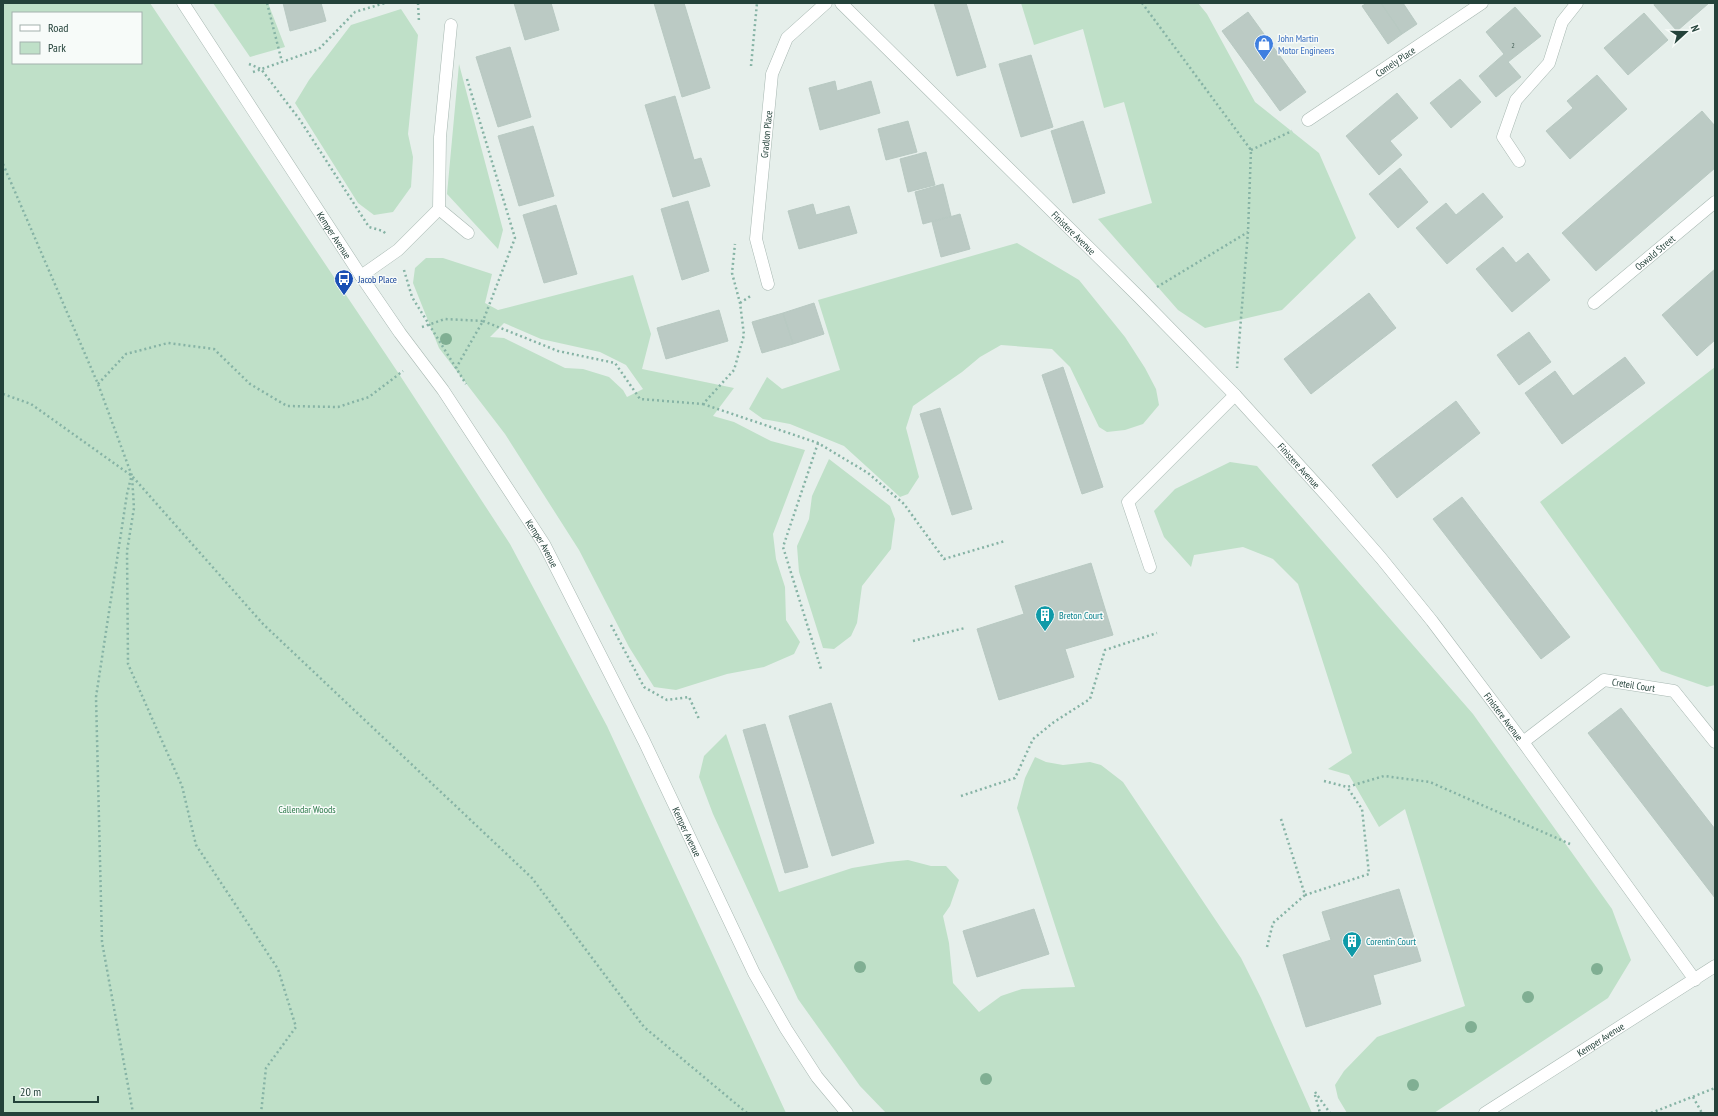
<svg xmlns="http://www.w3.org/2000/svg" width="1718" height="1116" viewBox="0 0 1718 1116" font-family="'PT Sans Narrow',sans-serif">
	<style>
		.green { fill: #bfe0c8; fill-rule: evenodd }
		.building { fill: #bbcac4; stroke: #b8c9c2 }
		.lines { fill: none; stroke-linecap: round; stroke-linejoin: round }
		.minor-casing { stroke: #a8b8b2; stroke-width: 13 }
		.tertiary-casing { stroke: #a8b8b2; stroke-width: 13 }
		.path { stroke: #86b3a5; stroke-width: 2.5; stroke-dasharray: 2 3; stroke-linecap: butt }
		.minor { stroke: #fff; stroke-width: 12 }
		.tertiary { stroke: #fff; stroke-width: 12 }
		.tree { fill: #80af93 }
		.labels { text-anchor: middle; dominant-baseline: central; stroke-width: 3; stroke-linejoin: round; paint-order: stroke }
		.number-label { font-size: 8px; fill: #4a645c }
		.shop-label { font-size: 10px; fill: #366cbe; stroke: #f7fbf9; text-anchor: start }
		.street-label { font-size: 10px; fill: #24423a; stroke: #f7fbf9 }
		.transit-label { font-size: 10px; fill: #164399; stroke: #f7fbf9; text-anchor: start }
		.culture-label { font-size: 10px; fill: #0d838f; stroke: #f7fbf9; text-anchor: start }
		.park-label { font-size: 10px; fill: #2d7a4b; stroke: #f7fbf9 }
	</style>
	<rect width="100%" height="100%" fill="#e6efeb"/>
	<path class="green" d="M3,3h147l249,371 111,170 97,182 179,387h-783zM13,13h128v50h-128z
		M213,3h55l17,44 -35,10z
		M1021,3h177l9,11 48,88 64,51 37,85 -74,72 -77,18 -27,-18 -80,-91 54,-16 -28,-101 -20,6 -21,-79 -49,16z
		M401,9l17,26 -10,99 5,23 -2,30 -18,25 -19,3 -16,-12 -63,-100 14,-23 42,-55z
		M459,64l44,166 -5,19 -51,-55z
		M1017,243l62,37 46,57 20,31 11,21 3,16 -16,19 -18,6 -18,2 -8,-5 -29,-60 -18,-18 -51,-4 -21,12 -18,15 -49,34 -7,22 13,49 -11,17 -8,3 -56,-51 -54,-22 -27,-5 -14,-10 18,-32 15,12 58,-19 -22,-70z
		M426,258h17l49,16 -7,29 13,7 135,-35 18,59 -9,35 92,19 -21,28 21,6 37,19 34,9 -32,84 3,25 9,28 1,33 14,22 -6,12 -30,13 -37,7 -51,16 -22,-3 -25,-40 -50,-97 -74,-116 -66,-86 -26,-65 2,-15zM504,323l37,16 59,13 26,13 17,24 -16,8 -4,-7 -14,-13 -26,-8 -18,-1 -61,-30 -14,-1z
		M1715,367v318l-8,2 -46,-16 -121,-169z
		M829,459l61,47 5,13 -4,30 -29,37 -5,37 -6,13 -17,13 -11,-1 -24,-76 -2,-26 12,-27 3,-23z
		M1230,462l27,4 216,248 139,195 19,51 -23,38 -174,115h-87l-9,-15 -3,-13 9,-14 33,-34 88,-31 -60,-197 -26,18 -30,-52 -21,-6 24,-16 -54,-169 -25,-25 -30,-12 -49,8 -3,12 -27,-30 -10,-26 21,-22z
		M726,734l53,158 73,-24 36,-6 20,-2 23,6h15l13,14 -9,26 -7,10 6,27 4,40 26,29 22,-16 21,-7 53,-2 -58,-179 8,-30 10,-21 11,5 17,3 27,-3 11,3 22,17 118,176 20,40 51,115h-426l-26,-27 -62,-87 -85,-185 -14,-37 5,-21z"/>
	<path class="building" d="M283,3h38l5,18 -36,10z
		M514,3h37l8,27 -34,10z
		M654,3h30l26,85 -28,9z
		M934,3h32l20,64 -29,9z
		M1367,3h14l21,31 -14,10 -26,-38z
		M1381,3h22l14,21 -15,10z
		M1655,3h54l-32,28 -23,-26z
		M1515,7l26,29 -33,26 13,15 -25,20 -17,-21 25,-22 -18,-22z
		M1248,12l58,80 -26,19 -58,-80z
		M1644,13l24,27 -40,35 -24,-27z
		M510,47l21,70 -33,10 -22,-70z
		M1031,55l22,72 -32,10 -22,-73z
		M1597,75l30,34 -57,50 -24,-28 27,-23 -6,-7z
		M1460,79l21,23 -30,26 -21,-25z
		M835,81l2,10 34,-10 9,32 -60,17 -11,-42z
		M1397,93l21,25 -28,23 12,14 -23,20 -33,-39z
		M675,96l19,64 7,-2 9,28 -37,11 -28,-92z
		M1702,111l13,15v42l-119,103 -34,-38z
		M908,121l9,31 -31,8 -8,-31z
		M1083,121l22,72 -32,10 -22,-72z
		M533,126l21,70 -35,10 -21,-70z
		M926,152l9,33 -27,7 -8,-33z
		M1400,168l28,34 -30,26 -29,-34z
		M943,184l8,32 -28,8 -8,-32z
		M1483,193l20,24 -56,47 -31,-36 30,-25 10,12z
		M688,201l21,70 -27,9 -21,-71z
		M813,204l3,11 33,-9 8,27 -58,16 -11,-38z
		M556,205l21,69 -33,9 -21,-68z
		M960,214l10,35 -29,8 -9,-35z
		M1503,247l13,16 12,-10 22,27 -38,32 -36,-43z
		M1715,269v71l-18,16 -35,-41z
		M1369,293l27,35 -85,66 -27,-35z
		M814,303l10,31 -31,10 -10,-31z
		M719,310l9,31 -62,18 -9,-31z
		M783,313l10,31 -31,9 -10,-31z
		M1529,332l22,30 -32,23 -22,-30z
		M1625,357l20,26 -83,61 -37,-51 30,-22 18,25z
		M1063,367l40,120 -21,7 -40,-119z
		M1456,401l24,32 -83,65 -25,-33z
		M940,408l32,101 -20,6 -32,-101z
		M1462,497l108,140 -29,22 -108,-140z
		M1091,563l22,72 -48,14 9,28 -75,23 -22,-71 47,-15 -9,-28z
		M831,703l43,140 -42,13 -43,-140z
		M1621,708l94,121v69l-127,-165z
		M765,724l43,143 -23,6 -42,-143z
		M1399,889l22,72 -48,14 8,29 -75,23 -23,-72 48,-15 -9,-28z
		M1034,909l15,45 -72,23 -14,-46z"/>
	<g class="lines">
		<g class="minor-casing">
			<g id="minor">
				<path id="s1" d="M841,3l298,294 96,98 92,101 54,62 51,63 91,121 172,238"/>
				<path id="s2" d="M1308,120l174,-117"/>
				<path d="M1519,161l-16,-24 13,-37 33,-37 13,-41 15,-19"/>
				<path d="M439,209l29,24"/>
				<path d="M361,276l37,-26 41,-41 1,-72 11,-112"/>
				<path id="s3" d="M768,284l-12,-45 16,-165 15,-36 39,-35"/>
				<path id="s4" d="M1594,303l121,-101"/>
				<path d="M1150,567l-22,-65 107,-107"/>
				<path id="s5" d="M1523,742l81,-62 70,11 41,51"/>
			</g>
		</g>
		<g class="tertiary-casing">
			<g id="tertiary">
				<path id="s6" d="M183,3l178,273 39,57 43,57 101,154 100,197 110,232 32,56 31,48 30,36"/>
				<path id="s7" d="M1485,1113l230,-147"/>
			</g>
		</g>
		<path class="path" d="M267,3l15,59
			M418,3l1,19
			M1142,3l109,147 -3,82 -11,136
			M249,64l12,5 39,51 69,107 14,4 3,3
			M751,66l6,-63
			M253,72l66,-23 36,-37 30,-9
			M467,79l48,159 -32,83 75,30 57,12 25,36 63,5 31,-34 10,-35 -4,-32 -8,-30 3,-29
			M1251,150l41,-19
			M3,164l95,220 34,92 2,32 -7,43 1,113 54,122 14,59 82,124 18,58 -30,41 -5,45
			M404,270l8,27 54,87
			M1157,287l91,-55
			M740,303l12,-8
			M422,327l23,-8 38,2 -27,47
			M98,384l28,-30 42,-11 46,6 36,35 37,22 51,1 31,-10 34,-26
			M3,394l28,10 101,72 131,148 269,254 112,149 103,86
			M703,404l115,39 50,30 36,31 40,55 61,-18
			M818,443l-35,104 38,122
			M131,478l-4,16 -31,203 6,245 31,171
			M611,625l33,62 23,13 22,-3 10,22
			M913,641l52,-13
			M1324,781l23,6 37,-11 46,6 140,62
			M961,796l54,-18 18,-39 21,-17 36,-23 15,-49 52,-17
			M1305,895l64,-21 -7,-65 -15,-22
			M1267,947l6,-24 32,-28 -24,-76
			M1315,1092l15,21
			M1315,1095l5,18
			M1693,1097l9,16
			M1651,1113l64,-25"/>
		<use href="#minor" class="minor"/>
		<use href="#tertiary" class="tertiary"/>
	</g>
	<g class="tree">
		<circle cx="446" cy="339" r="6"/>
		<circle cx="860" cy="967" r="6"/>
		<circle cx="1597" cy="969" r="6"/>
		<circle cx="1528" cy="997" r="6"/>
		<circle cx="1471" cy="1027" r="6"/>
		<circle cx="986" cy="1079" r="6"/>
		<circle cx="1413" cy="1085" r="6"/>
	</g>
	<defs>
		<g id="shop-pin" transform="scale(1)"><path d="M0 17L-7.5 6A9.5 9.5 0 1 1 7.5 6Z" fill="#3f7fe0" stroke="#f7fbf9"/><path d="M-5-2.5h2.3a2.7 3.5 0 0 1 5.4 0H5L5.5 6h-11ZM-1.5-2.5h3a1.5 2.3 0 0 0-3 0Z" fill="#fff"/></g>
		<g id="bus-pin" transform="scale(1)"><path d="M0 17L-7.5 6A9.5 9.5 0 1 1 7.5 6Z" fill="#1a4fb4" stroke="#f7fbf9"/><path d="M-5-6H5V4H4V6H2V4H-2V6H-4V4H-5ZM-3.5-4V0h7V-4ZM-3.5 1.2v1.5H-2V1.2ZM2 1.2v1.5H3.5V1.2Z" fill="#fff"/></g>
		<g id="building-pin" transform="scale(1)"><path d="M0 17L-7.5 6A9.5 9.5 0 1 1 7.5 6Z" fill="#0f9aa8" stroke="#f7fbf9"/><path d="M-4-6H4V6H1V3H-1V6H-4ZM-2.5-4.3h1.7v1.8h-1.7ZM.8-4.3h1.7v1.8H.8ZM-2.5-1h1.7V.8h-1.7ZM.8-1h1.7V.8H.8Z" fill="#fff"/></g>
	</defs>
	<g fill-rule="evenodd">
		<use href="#shop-pin" x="1264" y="44"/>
		<use href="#bus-pin" x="344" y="279"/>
		<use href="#building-pin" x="1045" y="615"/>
		<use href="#building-pin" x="1352" y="941"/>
	</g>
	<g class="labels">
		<g class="number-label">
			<text x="1513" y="45">2</text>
		</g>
		<g class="shop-label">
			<text x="1278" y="38">John Martin<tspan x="1278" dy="12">Motor Engineers</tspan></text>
		</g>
		<g class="street-label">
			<text stroke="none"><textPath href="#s2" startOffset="105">Comely Place</textPath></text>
			<text stroke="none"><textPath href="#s3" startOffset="152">Gradlon Place</textPath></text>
			<text stroke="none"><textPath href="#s1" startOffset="327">Finistere Avenue</textPath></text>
			<text stroke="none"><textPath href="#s6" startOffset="277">Kemper Avenue</textPath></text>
			<text stroke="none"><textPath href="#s4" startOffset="79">Oswald Street</textPath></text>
			<text stroke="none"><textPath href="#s1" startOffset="651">Finistere Avenue</textPath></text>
			<text stroke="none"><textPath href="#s6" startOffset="649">Kemper Avenue</textPath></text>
			<text stroke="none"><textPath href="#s5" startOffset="132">Creteil Court</textPath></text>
			<text stroke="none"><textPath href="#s1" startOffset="975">Finistere Avenue</textPath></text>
			<text stroke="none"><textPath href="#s6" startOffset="972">Kemper Avenue</textPath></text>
			<text stroke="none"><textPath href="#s7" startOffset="137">Kemper Avenue</textPath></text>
		</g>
		<g class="transit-label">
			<text x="358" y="279">Jacob Place</text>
		</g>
		<g class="culture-label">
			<text x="1059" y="615">Breton Court</text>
			<text x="1366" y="941">Corentin Court</text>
		</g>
		<g class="park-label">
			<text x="307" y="809">Callendar Woods</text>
		</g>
	</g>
	<rect width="1718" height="1116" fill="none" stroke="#24423a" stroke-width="8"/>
	<rect x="12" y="12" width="130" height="52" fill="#f7fbf9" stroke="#a3b1ad"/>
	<rect x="20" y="25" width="20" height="6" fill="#ffffff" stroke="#a3b1ad"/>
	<text x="48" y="32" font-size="12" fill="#24423a">Road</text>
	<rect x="20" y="42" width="20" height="12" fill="#bfe0c8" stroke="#a3b1ad"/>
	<text x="48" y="52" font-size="12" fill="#24423a">Park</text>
	<g transform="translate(1686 32) rotate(69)" stroke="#f7fbf9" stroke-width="3" paint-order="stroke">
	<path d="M0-3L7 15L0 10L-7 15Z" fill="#24423a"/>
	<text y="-6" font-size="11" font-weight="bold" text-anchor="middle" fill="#24423a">N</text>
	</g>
	<path d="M14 1096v6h84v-6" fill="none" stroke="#24423a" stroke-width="2"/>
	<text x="20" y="1096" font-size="12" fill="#24423a" stroke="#f7fbf9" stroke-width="3" paint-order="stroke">20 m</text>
</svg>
